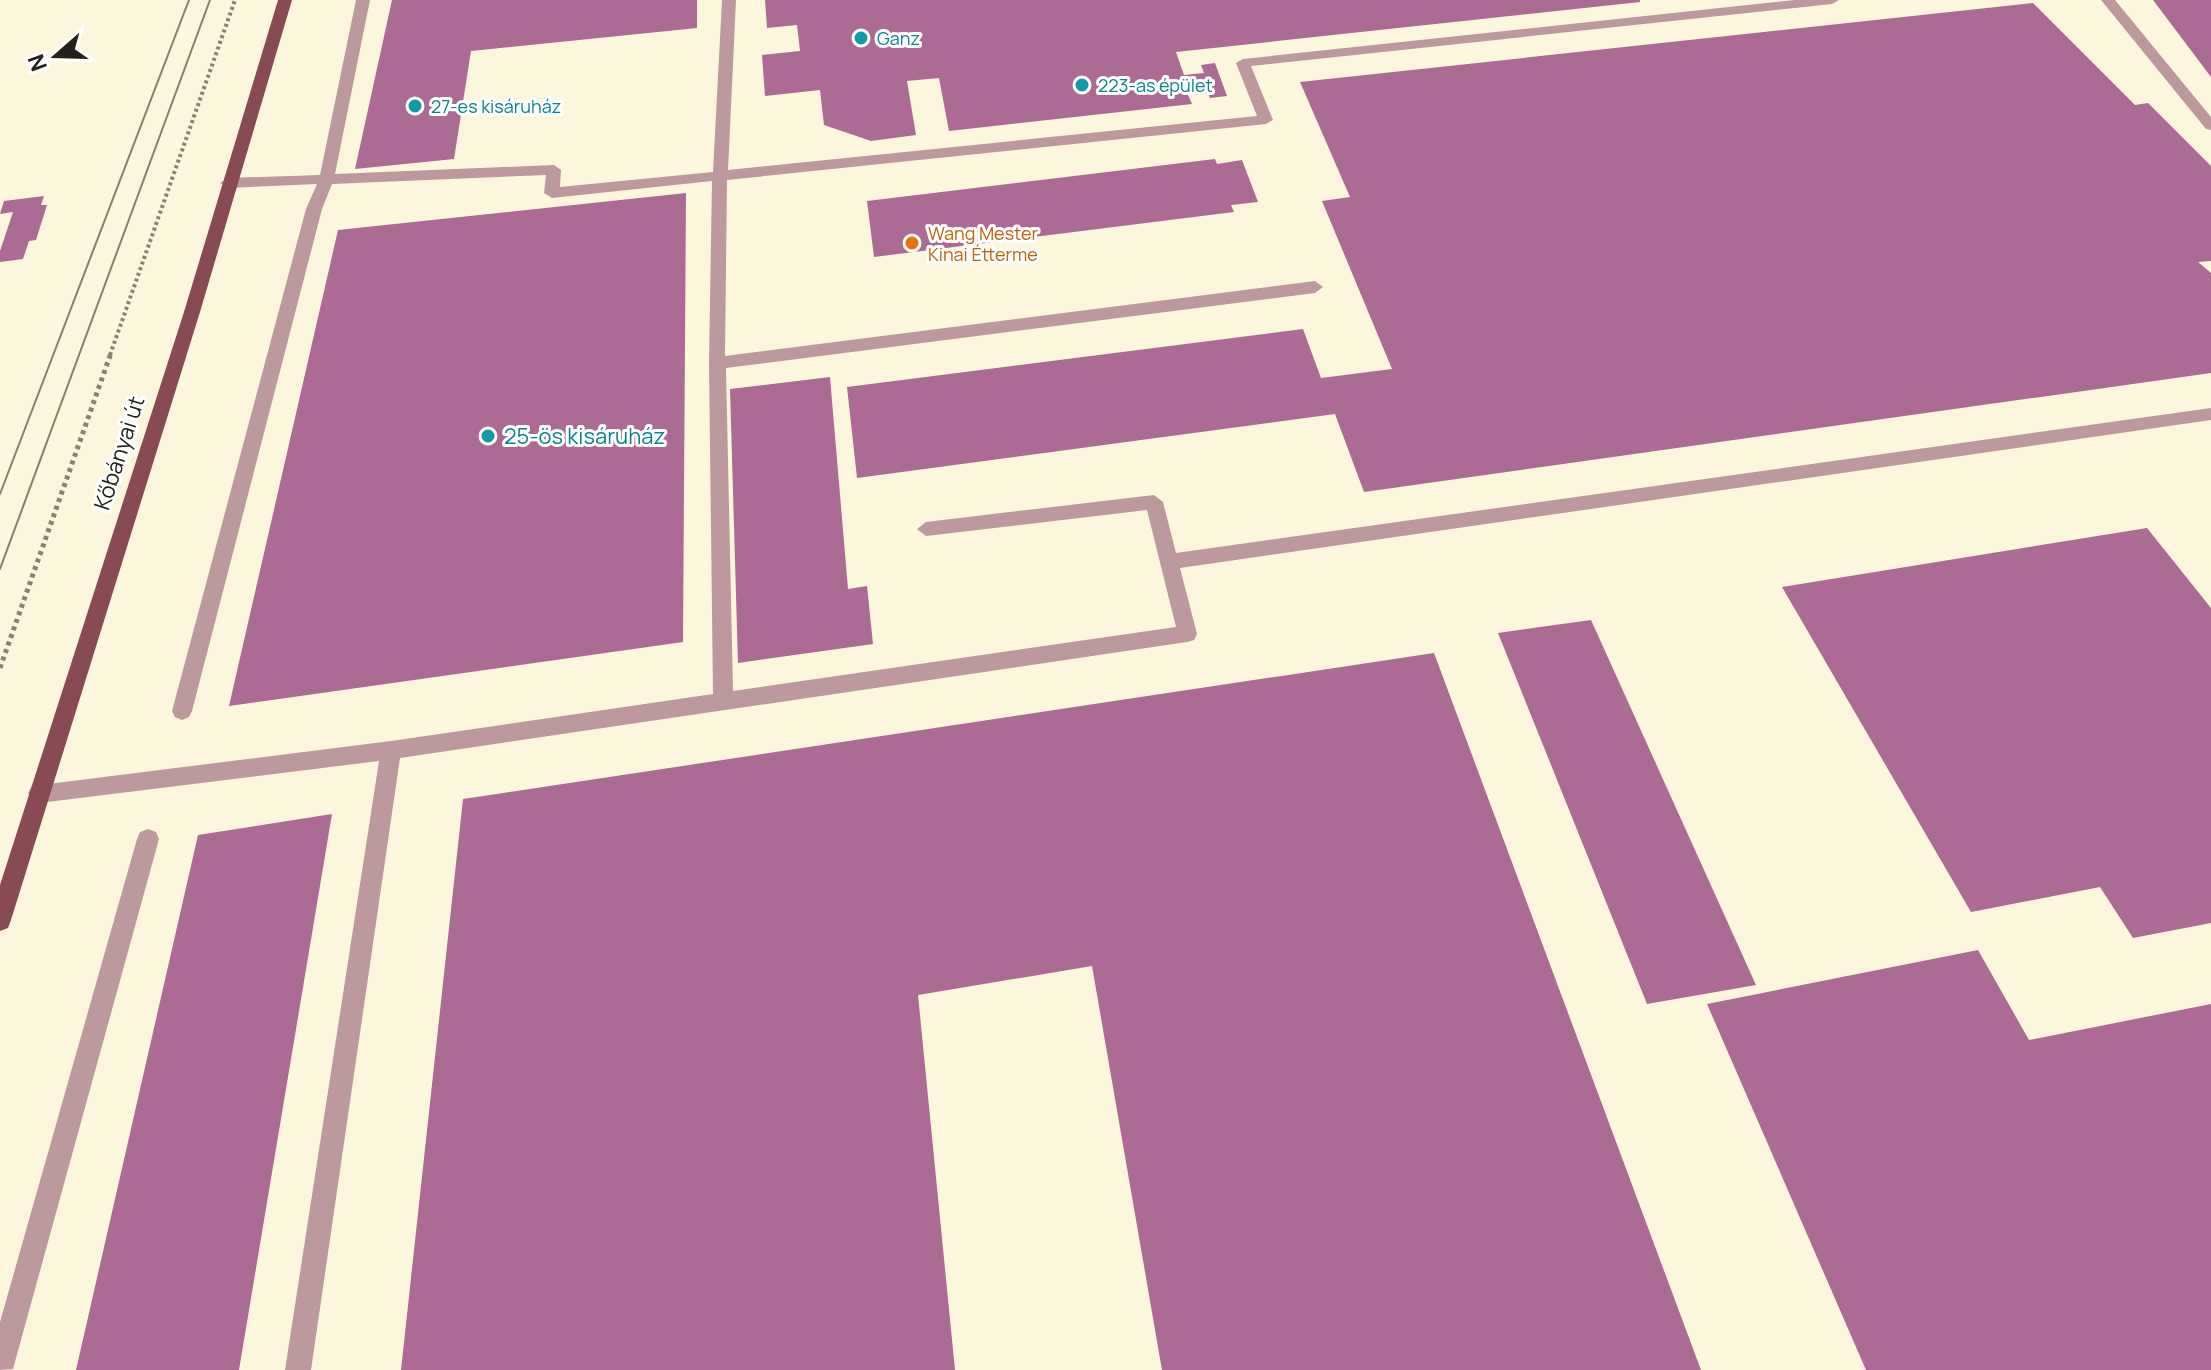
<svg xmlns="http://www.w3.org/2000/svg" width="2211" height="1370" viewBox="0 0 2211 1370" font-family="Manrope,sans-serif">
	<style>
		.building { fill: #ab6b94 }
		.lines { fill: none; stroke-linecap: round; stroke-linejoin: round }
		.path-far1 { stroke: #868372; stroke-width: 4; stroke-dasharray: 3 3; stroke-linecap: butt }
		.path { stroke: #868372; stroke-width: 5; stroke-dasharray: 4 4; stroke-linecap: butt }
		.minor { fill: #bd989c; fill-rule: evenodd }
		.major { fill: #884b54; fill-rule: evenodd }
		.tram { stroke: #858171; stroke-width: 2 }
		.culture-dot { fill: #0f9aa8; stroke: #fff; stroke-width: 3 }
		.food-dot { fill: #e8710a; stroke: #fff; stroke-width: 3 }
		.labels { text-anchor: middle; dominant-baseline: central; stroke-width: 6; stroke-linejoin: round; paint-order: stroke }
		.far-culture-label { font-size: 18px; fill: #0d838f; stroke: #fff; text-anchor: start }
		.far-food-label { font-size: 18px; fill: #c56008; stroke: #fff; text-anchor: start }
		.culture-label { font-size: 22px; fill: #0d838f; stroke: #fff; text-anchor: start }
		.street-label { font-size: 22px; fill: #232118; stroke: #fff }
	</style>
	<rect width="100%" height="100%" fill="#fcf6dd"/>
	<path class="building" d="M392,0h305v28l-226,23 -17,108 -99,10z
		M765,0h875v2l-464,50 8,23 20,-2 -3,-8 14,-2 12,33 -17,2 -2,-5 -20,2 4,9 -243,27 -10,-53 -32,3 9,54 -45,6 -47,-16 -4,-35 -55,6 -3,-41 38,-4 -3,-26 -30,3z
		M2153,0h58v77z
		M2033,3l102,102 13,-2 63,63v95l-13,1 13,11v100l-847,119 -29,-78 -478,64 -10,-91 456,-58 18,49 71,-9 -70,-168 28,-4 -50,-115z
		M1215,159l2,5 25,-4 16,42 -27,3 3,7 -360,45 -7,-56z
		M686,193l-3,449 -454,64 109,-476z
		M44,196l-3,9h6l-11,35 -7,1 -6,18 -23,3v-11l13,-39 -13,2 4,-13z
		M830,377l18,212 19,-3 6,58 -135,19 -8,-274z
		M2147,528l64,80v315l-78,15 -33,-51 -129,25 -189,-325z
		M1591,620l165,365 -109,19 -149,-371z
		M1434,653l267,717h-539l-70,-404 -174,29 37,375h-554l62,-571z
		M332,814l-93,556h-163l122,-535z
		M1978,950l51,90 182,-36v366h-345l-159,-366z"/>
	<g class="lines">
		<path class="path-far1" d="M110,355l125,-355"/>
		<path class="path" d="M0,668l111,-315"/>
		<path class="minor" d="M356,0h14l-35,174 219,-9 7,5 -1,17 153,-15 9,-172h14l-8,170 529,-54 -21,-53 7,-4 552,-59h44l-7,4 -581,62 22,54 -7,4 -539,56 -2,176 590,-75 8,6 -8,6 -589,75 7,323 443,-64 -29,-117 -221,26 -9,-7 9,-7 228,-27 9,7 13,51 1035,-145v12l-1031,148 17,66 -3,6 -7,2 -787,116 -89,612h-26l94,-609 -340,42 -7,-3 -4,-7 4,-7 359,-45 322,-47 -4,-331 3,-182 -160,17 -8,-5 2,-18 -214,9 -10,25 -130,502 -3,6 -7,3 -7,-3 -3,-6 134,-502 11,-25 -89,4 -8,-5 8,-5 92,-3z
			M2101,0h14l96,117v13l-5,-1z
			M148,829l8,3 3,7 -146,530 -13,1v-48l137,-483 3,-7z"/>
		<path class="major" d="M278,0h14l-92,312 -189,608 -3,8 -8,3v-46l184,-573z"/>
		<path class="tram" d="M0,494l189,-494
			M0,569l210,-569"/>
	</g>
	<g class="culture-dot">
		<circle cx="861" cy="38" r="8"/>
		<circle cx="1082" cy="85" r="8"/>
		<circle cx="415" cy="106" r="8"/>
		<circle cx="488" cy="436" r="8"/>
	</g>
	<circle class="food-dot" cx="912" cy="243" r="8"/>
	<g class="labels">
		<g class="far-culture-label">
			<text x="877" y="38">Ganz</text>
			<text x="1098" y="85">223-as épület</text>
			<text x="431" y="106">27-es kisáruház</text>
		</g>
		<g class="far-food-label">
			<text x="928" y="233">Wang Mester<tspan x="928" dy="21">Kinai Étterme</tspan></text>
		</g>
		<g class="culture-label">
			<text x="504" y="436">25-ös kisáruház</text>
		</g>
		<g class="street-label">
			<text transform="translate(119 453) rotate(-72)">Kőbányai út</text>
		</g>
	</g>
	<g transform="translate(56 56) rotate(250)" stroke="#ffffff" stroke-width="6" paint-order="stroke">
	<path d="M0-6L14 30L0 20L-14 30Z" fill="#232118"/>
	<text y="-12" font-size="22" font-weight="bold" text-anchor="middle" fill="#232118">N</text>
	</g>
</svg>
